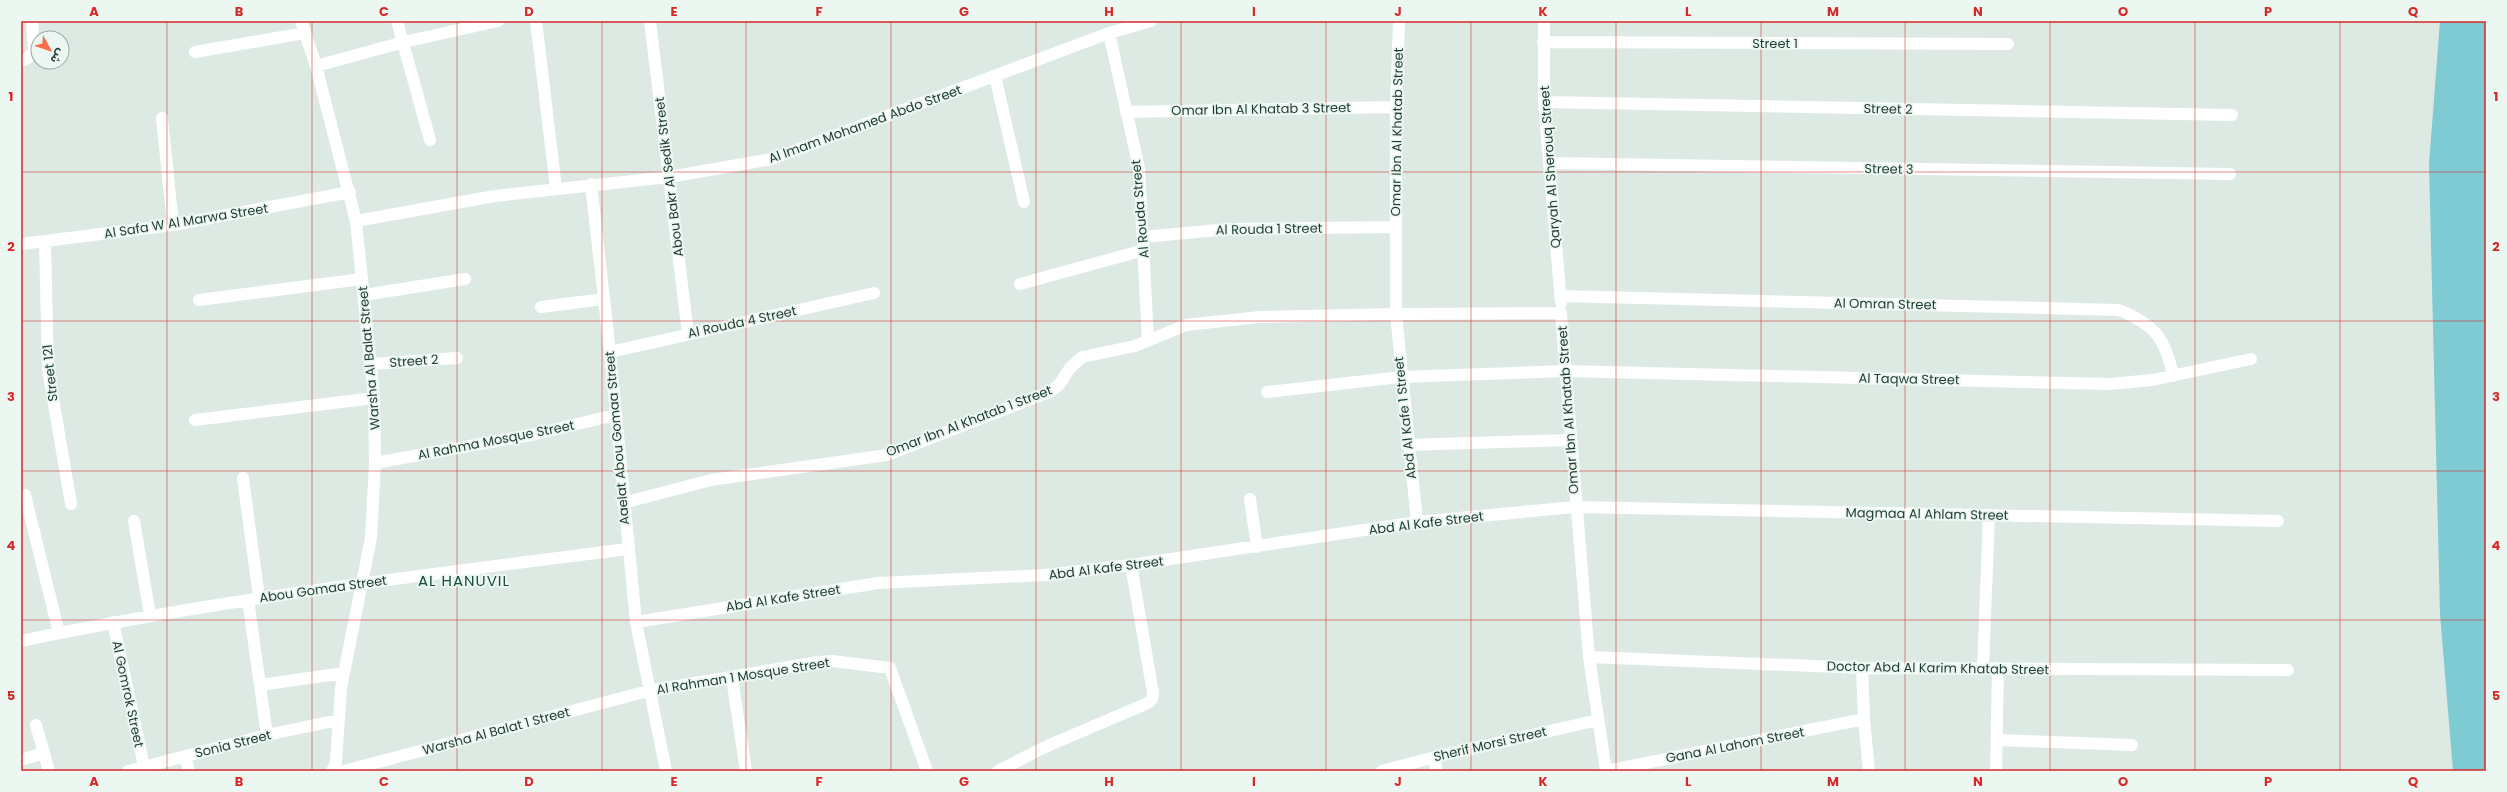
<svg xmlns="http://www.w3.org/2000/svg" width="2507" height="792" viewBox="0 0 2507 792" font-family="Poppins,'Noto Sans Arabic',sans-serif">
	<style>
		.water { fill: #7fcbd4 }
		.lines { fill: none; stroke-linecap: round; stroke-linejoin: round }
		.minor { stroke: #fff; stroke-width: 12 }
		.grid { fill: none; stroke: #d62828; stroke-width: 1; stroke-opacity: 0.55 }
		.labels { text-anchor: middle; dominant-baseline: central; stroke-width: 4; stroke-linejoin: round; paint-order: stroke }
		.street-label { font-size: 13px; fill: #1d3a31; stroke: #edf7f1 }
		.quarter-label { font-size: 15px; letter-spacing: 1px; fill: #184d3e; stroke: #edf7f1 }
		.neatline { fill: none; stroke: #d62828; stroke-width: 1.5 }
		.grid-label { font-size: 13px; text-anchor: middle; font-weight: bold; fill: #d62828 }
	</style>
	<rect width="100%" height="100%" fill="#dceae3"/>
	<path class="water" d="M2440,21h46v750h-33l-13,-157 -11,-450z"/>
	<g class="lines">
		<path class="minor" d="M301,21l15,45 40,155 18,177 1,65 -4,75 -30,150 -5,74 -4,9
			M397,21l33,119
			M536,21l20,167
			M650,21l38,313
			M1399,21l-3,86v207l165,-1 28,344 17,114
			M1544,21v81l17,201
			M1109,33l30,135 9,173
			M1543,42l465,2
			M195,52l110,-19
			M21,61l7,-3 6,-7 -2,-30
			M316,66l88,-24 94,-21
			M995,76l29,126
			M1544,102l688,13
			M1126,112l270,-5
			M162,118l11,107
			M1549,163l681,11
			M591,184l19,168 26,270 30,149
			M356,221l139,-25 174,-19 103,-18 337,-126 42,-12
			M1143,237l86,-8 166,-2
			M45,242l3,127 23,135
			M21,244l152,-19 177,-33
			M1020,284l124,-34
			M364,295l101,-16
			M1560,296l559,14c35,14 47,29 54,66
			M199,300l163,-21
			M541,307l63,-8
			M610,352l264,-59
			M371,364l86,-6
			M1267,392l134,-15 164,-6 545,13 42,-4 99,-21
			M195,420l179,-22
			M1407,445l163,-5
			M375,463l161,-29 79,-19
			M243,478l16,120
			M25,495l34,138
			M1250,499l7,48
			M623,503l88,-23 176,-25 162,-63 10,-7 11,-17 12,-11 53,-11 51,-21 73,-8 137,-3 21,208
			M134,521l16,94
			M248,600l19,135
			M113,622l31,144
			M636,622l242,-39 167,-8 86,-10 286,-43 158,-15 703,14
			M21,641c200,-42 403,-66 606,-92
			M1589,657l273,11 426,2
			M1862,668l2,51 5,52
			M1983,668l6,-153
			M732,678l14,93
			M260,685l84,-12
			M36,725l13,46
			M1997,740l135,5
			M185,756l4,15
			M1435,757l1,14
			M21,760l23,-7
			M128,771l139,-36 71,-15
			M344,771l304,-80 170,-29 14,-1 58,7 37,103
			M998,771l47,-24 103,-44 4,-4 1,-6 -22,-128
			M1382,771l53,-14 163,-37
			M1606,771l258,-52
			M1996,771l2,-103"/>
	</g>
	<path class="grid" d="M167,21v750M312,21v750M457,21v750M602,21v750M746,21v750M891,21v750M1036,21v750M1181,21v750M1326,21v750M1471,21v750M1616,21v750M1761,21v750M1905,21v750M2050,21v750M2195,21v750M2340,21v750M21,172h2465M21,321h2465M21,471h2465M21,620h2465"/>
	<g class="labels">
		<g class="street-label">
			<text x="1775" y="43">Street 1</text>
			<text transform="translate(1261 109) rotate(-1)">Omar Ibn Al Khatab 3 Street</text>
			<text transform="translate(1888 109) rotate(1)">Street 2</text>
			<text transform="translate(865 124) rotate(-20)">Al Imam Mohamed Abdo Street</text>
			<text transform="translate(1397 132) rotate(-89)">Omar Ibn Al Khatab Street</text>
			<text transform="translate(1550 167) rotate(-94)">Qaryah Al Sherouq Street</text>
			<text transform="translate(1889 169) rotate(1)">Street 3</text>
			<text transform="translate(669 177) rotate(-97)">Abou Bakr Al Sedik Street</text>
			<text transform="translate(1140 209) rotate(-95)">Al Rouda Street</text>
			<text transform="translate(186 221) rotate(-9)">Al Safa W Al Marwa Street</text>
			<text transform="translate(1269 229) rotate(-1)">Al Rouda 1 Street</text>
			<text transform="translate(1885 304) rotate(1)">Al Omran Street</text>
			<text transform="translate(742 322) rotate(-12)">Al Rouda 4 Street</text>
			<text transform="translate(369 358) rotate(-95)">Warsha Al Balat Street</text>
			<text transform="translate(414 361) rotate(-4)">Street 2</text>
			<text transform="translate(50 373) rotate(-96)">Street 121</text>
			<text transform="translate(1909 379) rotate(1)">Al Taqwa Street</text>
			<text transform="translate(1568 410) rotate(-94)">Omar Ibn Al Khatab Street</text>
			<text transform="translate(1405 418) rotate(-96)">Abd Al Kafe 1 Street</text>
			<text transform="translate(969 421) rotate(-21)">Omar Ibn Al Khatab 1 Street</text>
			<text transform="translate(617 438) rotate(-95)">Aaelat Abou Gomaa Street</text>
			<text transform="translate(496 440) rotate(-11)">Al Rahma Mosque Street</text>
			<text transform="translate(1927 514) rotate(1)">Magmaa Al Ahlam Street</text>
			<text transform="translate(1426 523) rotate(-7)">Abd Al Kafe Street</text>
			<text transform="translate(1106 568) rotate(-7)">Abd Al Kafe Street</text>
			<text transform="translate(323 589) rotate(-8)">Abou Gomaa Street</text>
			<text transform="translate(783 598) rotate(-9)">Abd Al Kafe Street</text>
			<text transform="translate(1938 668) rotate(1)">Doctor Abd Al Karim Khatab Street</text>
			<text transform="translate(743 676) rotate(-9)">Al Rahman 1 Mosque Street</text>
			<text transform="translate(128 694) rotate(78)">Al Gomrok Street</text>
			<text transform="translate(496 731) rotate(-15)">Warsha Al Balat 1 Street</text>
			<text transform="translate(233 744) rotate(-14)">Sonia Street</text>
			<text transform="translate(1490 744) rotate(-13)">Sherif Morsi Street</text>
			<text transform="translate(1735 745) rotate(-11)">Gana Al Lahom Street</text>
		</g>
		<g class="quarter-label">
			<text x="464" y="580">AL HANUVIL</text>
		</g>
	</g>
	<rect width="2507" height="792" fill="none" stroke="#edf7f1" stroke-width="44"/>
	<g transform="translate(50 50) rotate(130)"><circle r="19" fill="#edf7f1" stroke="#9aaba4"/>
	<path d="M0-3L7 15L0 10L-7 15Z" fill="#fd6c48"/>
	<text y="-6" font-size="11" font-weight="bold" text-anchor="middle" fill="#1d3a31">ش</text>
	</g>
	<rect x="22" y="22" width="2463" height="748" class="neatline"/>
	<g class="grid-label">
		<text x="94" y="16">A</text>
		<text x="239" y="16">B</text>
		<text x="384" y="16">C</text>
		<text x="529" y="16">D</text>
		<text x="674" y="16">E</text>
		<text x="819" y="16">F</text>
		<text x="964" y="16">G</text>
		<text x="1109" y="16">H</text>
		<text x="1254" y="16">I</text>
		<text x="1398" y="16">J</text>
		<text x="1543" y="16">K</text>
		<text x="1688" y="16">L</text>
		<text x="1833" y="16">M</text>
		<text x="1978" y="16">N</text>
		<text x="2123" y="16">O</text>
		<text x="2268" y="16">P</text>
		<text x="2413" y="16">Q</text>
		<text x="11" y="101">1</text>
		<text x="2496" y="101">1</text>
		<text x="11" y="251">2</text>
		<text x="2496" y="251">2</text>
		<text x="11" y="401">3</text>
		<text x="2496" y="401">3</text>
		<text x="11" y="550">4</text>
		<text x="2496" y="550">4</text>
		<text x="11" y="700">5</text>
		<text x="2496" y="700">5</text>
		<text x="94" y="786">A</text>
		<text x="239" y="786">B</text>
		<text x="384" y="786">C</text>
		<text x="529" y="786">D</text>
		<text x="674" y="786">E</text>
		<text x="819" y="786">F</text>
		<text x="964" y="786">G</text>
		<text x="1109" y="786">H</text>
		<text x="1254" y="786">I</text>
		<text x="1398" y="786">J</text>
		<text x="1543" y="786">K</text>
		<text x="1688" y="786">L</text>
		<text x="1833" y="786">M</text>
		<text x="1978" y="786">N</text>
		<text x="2123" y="786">O</text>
		<text x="2268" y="786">P</text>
		<text x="2413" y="786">Q</text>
	</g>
</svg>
